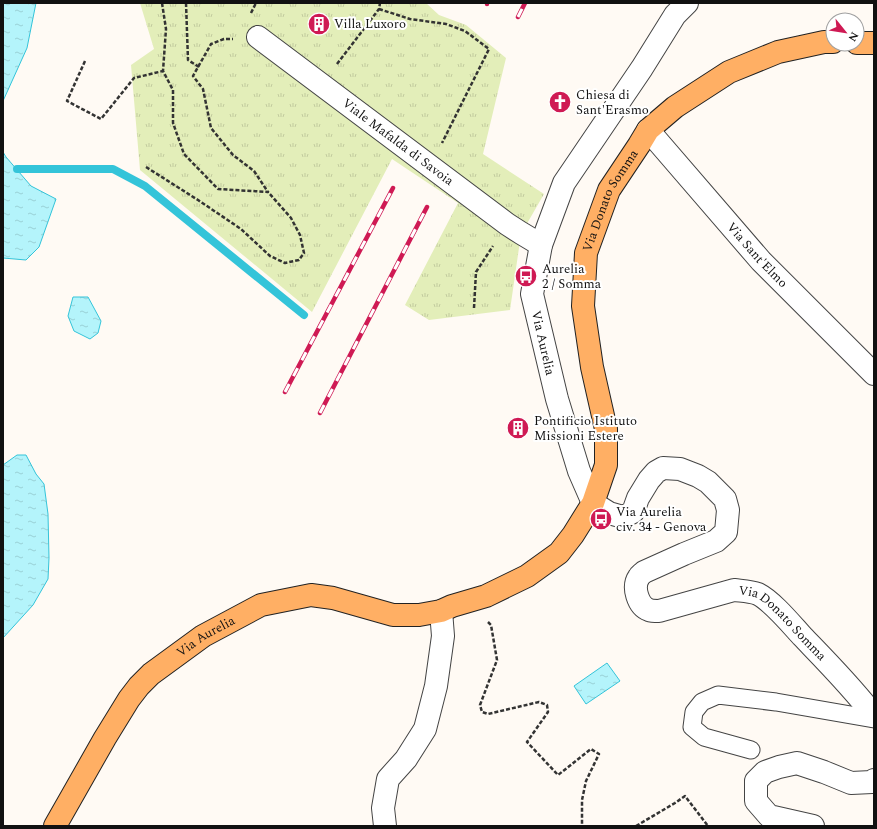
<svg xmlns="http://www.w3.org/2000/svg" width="877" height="829" viewBox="0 0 877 829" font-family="Spectral,serif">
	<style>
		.park { fill: url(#park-tufts) }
		.water { fill: url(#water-ripples); stroke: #34c4d9 }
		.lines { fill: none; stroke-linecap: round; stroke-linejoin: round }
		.stream { stroke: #34c4d9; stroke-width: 8 }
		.service-casing { stroke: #444; stroke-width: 19 }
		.pedestrian-casing { stroke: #444; stroke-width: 24 }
		.minor-casing { stroke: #444; stroke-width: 24 }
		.tertiary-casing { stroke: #444; stroke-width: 24 }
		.primary-casing { stroke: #222; stroke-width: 24 }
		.path { stroke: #333; stroke-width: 2.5; stroke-dasharray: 4 2; stroke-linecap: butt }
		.service { stroke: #fff; stroke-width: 17 }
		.pedestrian { stroke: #fff; stroke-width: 22 }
		.minor { stroke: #fff; stroke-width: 22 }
		.tertiary { stroke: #fff; stroke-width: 22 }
		.primary { stroke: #ffaf64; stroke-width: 22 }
		.rail-casing { stroke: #cf1a54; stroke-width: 4.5 }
		.rail { stroke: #fff; stroke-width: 3; stroke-dasharray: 9; stroke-linecap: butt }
		.labels { text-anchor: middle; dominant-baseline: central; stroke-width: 4; stroke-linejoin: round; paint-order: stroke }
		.poi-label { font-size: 13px; fill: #111; stroke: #fff; text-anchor: start }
		.street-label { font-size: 13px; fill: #111; stroke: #fff }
	</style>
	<defs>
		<pattern id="park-tufts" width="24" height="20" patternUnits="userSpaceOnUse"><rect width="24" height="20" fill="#e3eeb9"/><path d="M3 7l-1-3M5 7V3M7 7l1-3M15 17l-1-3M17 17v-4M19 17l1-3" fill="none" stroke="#c2cb9e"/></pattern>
		<pattern id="water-ripples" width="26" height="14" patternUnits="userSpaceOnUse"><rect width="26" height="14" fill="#b4f4fb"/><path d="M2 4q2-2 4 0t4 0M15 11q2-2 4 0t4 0" fill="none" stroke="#9ad0d6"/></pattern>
	</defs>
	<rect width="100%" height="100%" fill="#fffaf4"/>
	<path class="park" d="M140,3h286l13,12 27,10 40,33 -23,96 61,40 -23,40 -11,76 -81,10 -24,-15 53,-102 -66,-44 -80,153 -172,-142 -9,-105 23,-16z"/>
	<path class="water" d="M3,3h33l-9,45 -24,53z
		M3,152l3,5 25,29 25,13 -17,48 -13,13 -23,-2z
		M73,297h15l13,24 -3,12 -8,6 -16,-8 -6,-15z
		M17,455h9l10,19 8,10 4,30 1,44 -1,21 -15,26 -30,33v-173z
		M607,663l13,18 -34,23 -12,-18z"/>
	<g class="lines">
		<path class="stream" d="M17,169h96l32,17 159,129"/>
		<g class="service-casing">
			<path id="service" d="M751,750l-47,-13 -12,-10 2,-15 8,-10 16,-7 58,7 98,17"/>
		</g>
		<g class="pedestrian-casing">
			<g id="pedestrian">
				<path id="s1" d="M258,37l249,187 14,9 20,12"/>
				<path id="s2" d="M648,130l113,131 113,113"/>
			</g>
		</g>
		<g class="minor-casing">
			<g id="minor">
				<path id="s3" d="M593,503l16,10 14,4 10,-5 5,-14 11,-18 7,-8 7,-4 17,1 18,7 10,6 17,17 3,11 -2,22 -10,9 -32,13 -40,18c-2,2 -4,3 -5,5 -7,10 -1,29 10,33 3,1 7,1 10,1l75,-21c8,1 16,1 24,4 14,7 33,30 44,42 25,26 51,52 72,80"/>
				<path d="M385,826l-2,-18 5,-29 18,-20 19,-30 11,-43 7,-50 -2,-25"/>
				<path d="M813,826l-44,-10 -13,-15v-20l9,-9 14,-5 18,-4 27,9 27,11 21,-1 2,-2"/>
			</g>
		</g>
		<g class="tertiary-casing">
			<path id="tertiary" d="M593,503l-14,-32 -22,-72 -25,-105 9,-49 23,-62 78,-115 33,-53 12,-12"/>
		</g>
		<g class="primary-casing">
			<g id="primary">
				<path d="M857,43h17"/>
				<path id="s4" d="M55,826l50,-88 24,-39 10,-13 12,-12 52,-38 58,-31 50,-10 22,3 60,17h26l22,-4 11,-5 34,-10 41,-20 32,-23 14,-18 20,-32 13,-38v-36l-5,-22 -9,-40 -9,-61 3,-53 23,-63 30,-45 9,-15 27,-23 54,-35 49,-20 46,-10h9"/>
			</g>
		</g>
		<path class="path" d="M162,3l4,26 -3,42 10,19v33l11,31 34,35 50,3 -14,-21 -21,-16 -22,-27 -8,-39 -10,-13 18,-32 13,-5h9
			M186,3l2,57 11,7
			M379,9l31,10 36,5 19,7 24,18 -47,94
			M251,13l5,-10
			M85,61l-18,40 34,18 33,-41 29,-7
			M337,64l42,-55 1,-6
			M146,167l52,33 43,29 29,27 15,7 14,-3 5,-7 -4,-18 -9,-17 -23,-26
			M474,308l2,-36 17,-26
			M488,622l3,3 6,35 -17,45 2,7 6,2 51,-12 8,3 1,7 -21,30 31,33 33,-26 8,5 -13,27 -4,19v26
			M636,826l39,-23 10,-7 23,30"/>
		<use href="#service" class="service"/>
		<use href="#pedestrian" class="pedestrian"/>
		<use href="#minor" class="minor"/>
		<use href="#tertiary" class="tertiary"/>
		<use href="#primary" class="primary"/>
		<g class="rail-casing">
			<path id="rail" d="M487,4v-1
				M518,17l7,-14
				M285,392l108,-204
				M320,413l107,-206"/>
		</g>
		<use href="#rail" class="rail"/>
	</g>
	<defs>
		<g id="building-disc" transform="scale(1.15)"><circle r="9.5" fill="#cf1a54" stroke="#fff"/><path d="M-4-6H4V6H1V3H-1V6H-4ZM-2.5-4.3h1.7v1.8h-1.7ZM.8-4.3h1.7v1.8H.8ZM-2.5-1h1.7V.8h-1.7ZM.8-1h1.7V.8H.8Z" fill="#fff"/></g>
		<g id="church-disc" transform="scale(1.15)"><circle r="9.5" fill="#cf1a54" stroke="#fff"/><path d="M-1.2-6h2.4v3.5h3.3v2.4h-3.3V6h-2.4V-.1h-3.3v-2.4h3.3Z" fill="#fff"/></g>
		<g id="bus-disc" transform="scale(1.15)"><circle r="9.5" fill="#cf1a54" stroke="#fff"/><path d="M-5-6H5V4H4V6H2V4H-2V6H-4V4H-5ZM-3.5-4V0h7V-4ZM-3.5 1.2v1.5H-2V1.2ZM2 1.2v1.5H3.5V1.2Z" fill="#fff"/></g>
	</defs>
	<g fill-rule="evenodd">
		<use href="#building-disc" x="319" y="24"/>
		<use href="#church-disc" x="560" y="102"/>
		<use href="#bus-disc" x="526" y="276"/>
		<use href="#building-disc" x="518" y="428"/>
		<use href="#bus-disc" x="601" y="519"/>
	</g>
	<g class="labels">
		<g class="poi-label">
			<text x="334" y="24">Villa Luxoro</text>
			<text x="576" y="95">Chiesa di<tspan x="576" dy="15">Sant'Erasmo</tspan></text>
			<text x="542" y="269">Aurelia<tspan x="542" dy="15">2 / Somma</tspan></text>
			<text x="534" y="421">Pontificio Istituto<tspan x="534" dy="15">Missioni Estere</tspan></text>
			<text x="616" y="512">Via Aurelia<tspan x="616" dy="15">civ. 34 - Genova</tspan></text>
		</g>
		<g class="street-label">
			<text stroke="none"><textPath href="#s1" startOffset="175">Viale Mafalda di Savoia</textPath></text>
			<text stroke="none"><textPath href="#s4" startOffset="1000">Via Donato Somma</textPath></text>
			<text stroke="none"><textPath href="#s2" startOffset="166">Via Sant'Elmo</textPath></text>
			<text transform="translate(543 343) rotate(77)">Via Aurelia</text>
			<text stroke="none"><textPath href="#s3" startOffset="491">Via Donato Somma</textPath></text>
			<text stroke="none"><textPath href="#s4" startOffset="247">Via Aurelia</textPath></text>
		</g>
	</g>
	<rect width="877" height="829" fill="none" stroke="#111111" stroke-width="8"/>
	<g transform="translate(845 32) rotate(120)"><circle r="19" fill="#ffffff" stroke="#a0a0a0"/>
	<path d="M0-3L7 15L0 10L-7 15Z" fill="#cf1a54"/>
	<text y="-6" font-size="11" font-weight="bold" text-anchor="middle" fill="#111111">N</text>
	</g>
</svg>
